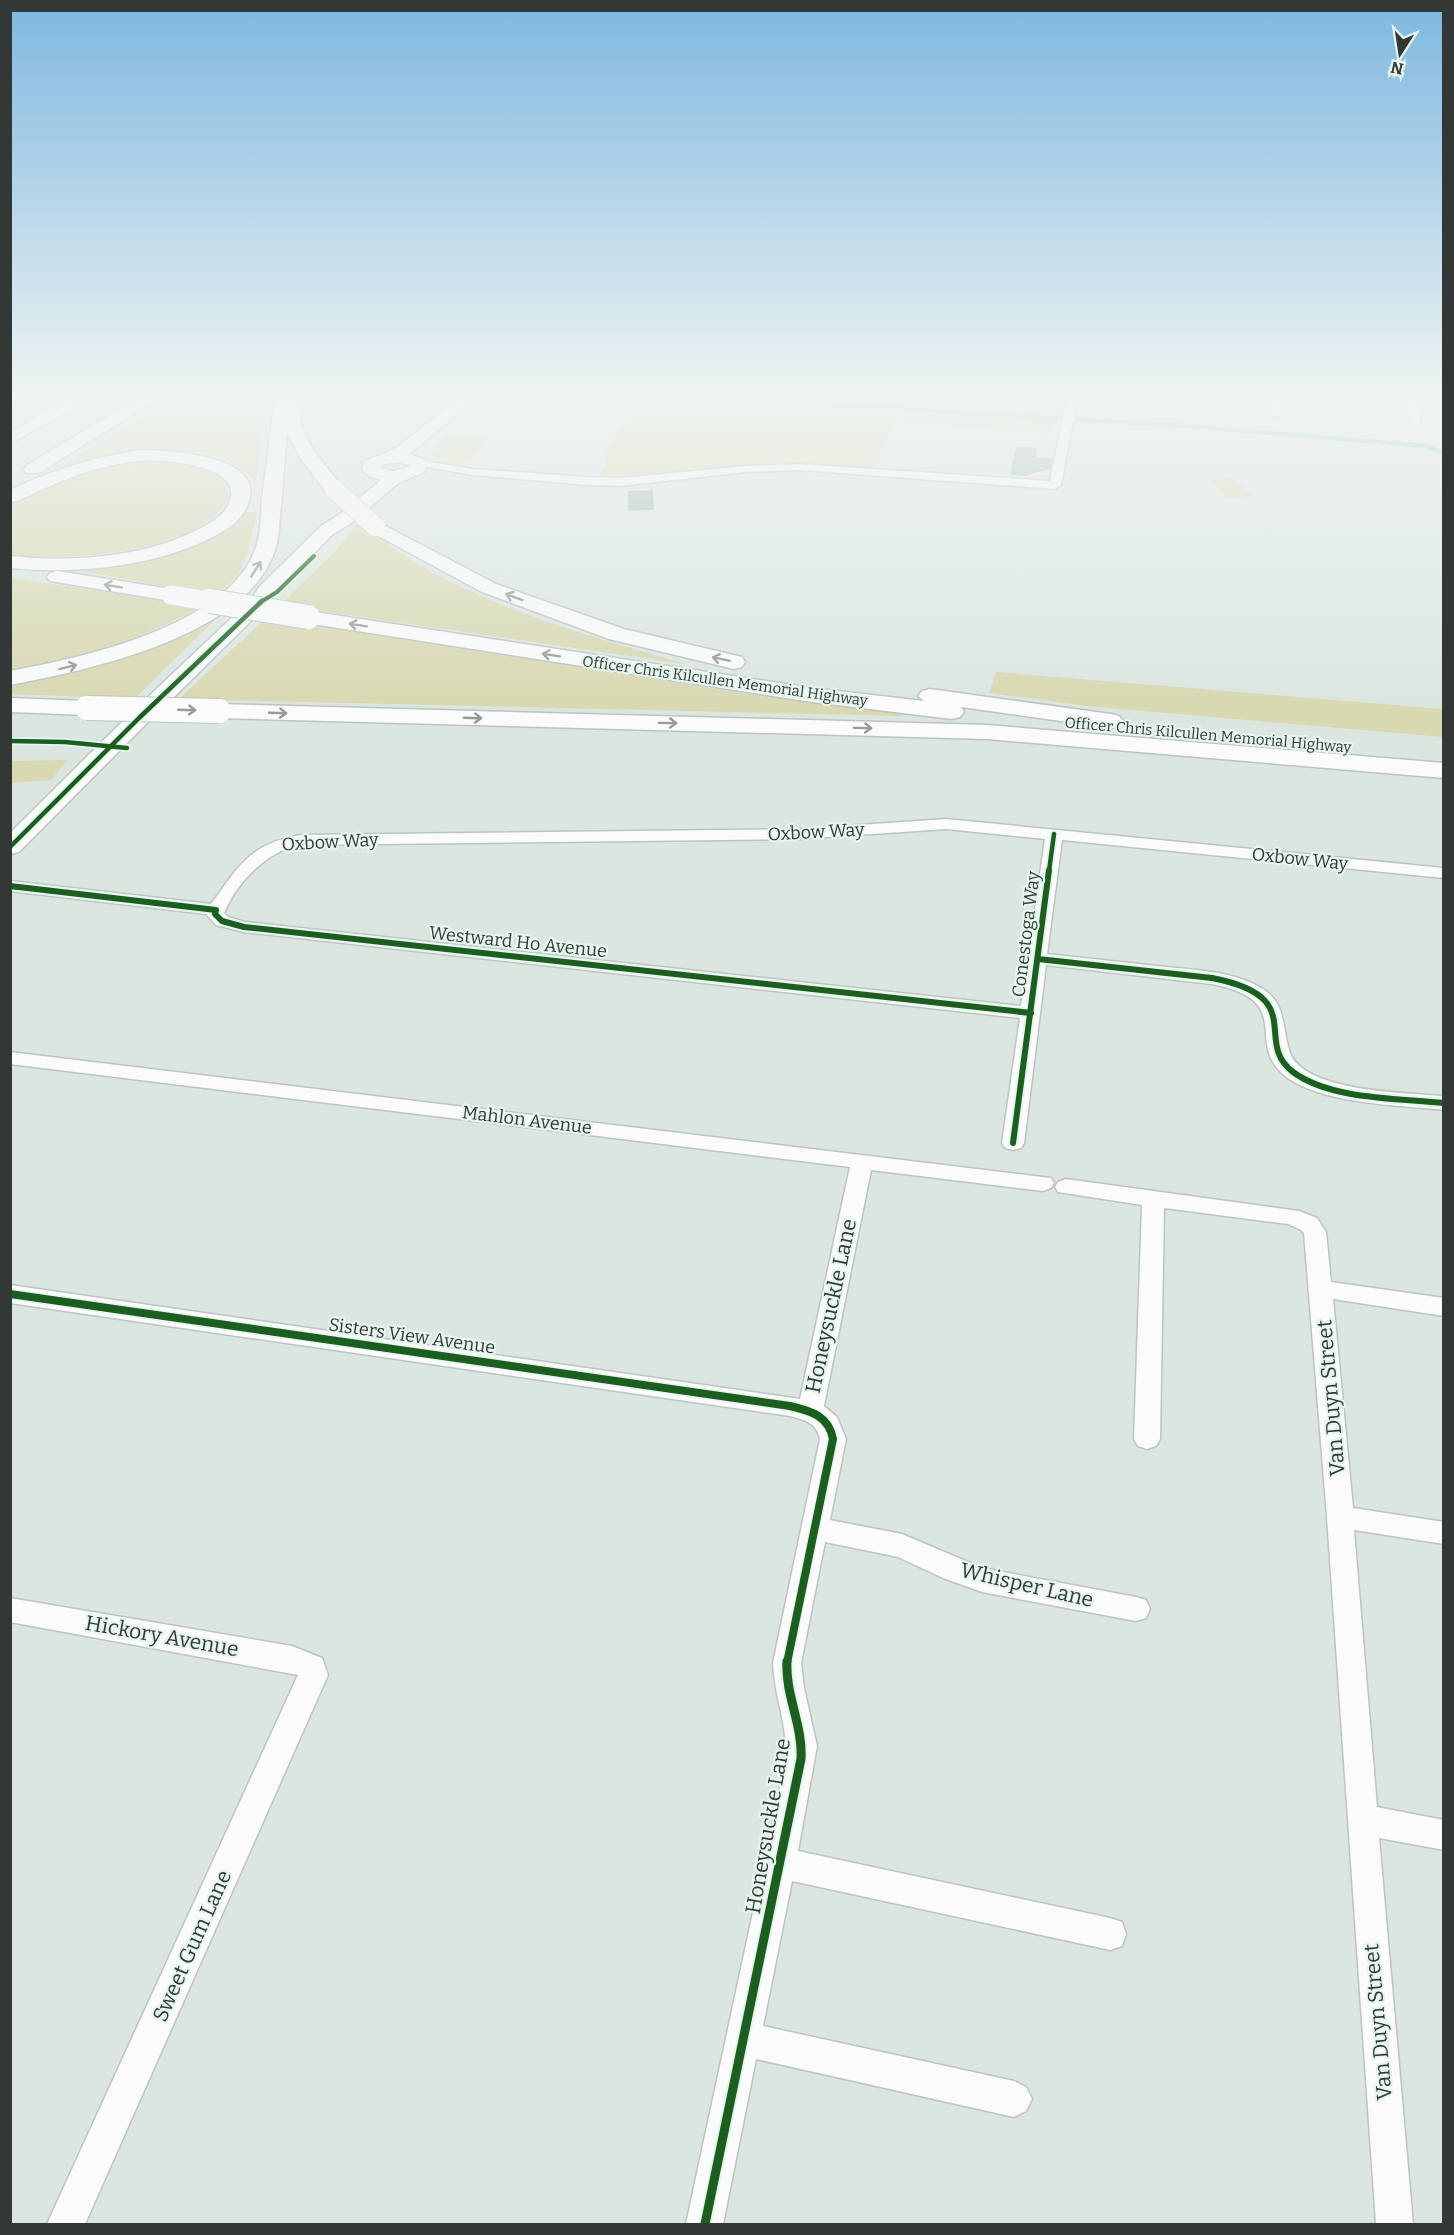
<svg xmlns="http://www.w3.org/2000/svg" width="1454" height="2235" viewBox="0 0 1454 2235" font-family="Bitter,serif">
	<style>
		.green { fill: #d8d8b1 }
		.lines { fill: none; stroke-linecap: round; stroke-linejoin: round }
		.stream { stroke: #80bbd4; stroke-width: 4 }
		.building { fill: #a1bab9; stroke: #a7aeac; stroke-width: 1.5 }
		.street-casing { stroke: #bcc3c0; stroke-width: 3 }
		.secondary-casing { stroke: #bcc3c0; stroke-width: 3 }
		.highway-casing { stroke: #bcc3c0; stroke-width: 3 }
		.street { fill: #fafbfa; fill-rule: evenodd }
		.secondary { fill: #fafbfa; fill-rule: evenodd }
		.highway { fill: #fafbfa; fill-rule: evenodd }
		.highway-bridge-far1-casing { stroke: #bcc3c0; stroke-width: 20; stroke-linecap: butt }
		.highway-bridge-casing { stroke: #bcc3c0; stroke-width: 26; stroke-linecap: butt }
		.highway-bridge-far1 { stroke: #fafbfa; stroke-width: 19 }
		.highway-bridge { stroke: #fafbfa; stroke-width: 24 }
		.cycleway-far4-casing { stroke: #e6f6ef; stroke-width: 6 }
		.cycleway-far3-casing { stroke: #e6f6ef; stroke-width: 8 }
		.cycleway-far2-casing { stroke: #e6f6ef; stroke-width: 10 }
		.cycleway-far1-casing { stroke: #e6f6ef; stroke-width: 11 }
		.cycleway-casing { stroke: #e6f6ef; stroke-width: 13 }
		.cycleway-far4 { stroke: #1b5e20; stroke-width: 4 }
		.cycleway-far3 { stroke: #1b5e20; stroke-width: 4.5 }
		.cycleway-far2 { stroke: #1b5e20; stroke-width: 6 }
		.cycleway-far1 { stroke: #1b5e20; stroke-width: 8 }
		.cycleway { stroke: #1b5e20; stroke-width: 9 }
		.oneway { stroke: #969a98 }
		.labels { text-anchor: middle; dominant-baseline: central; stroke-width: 4.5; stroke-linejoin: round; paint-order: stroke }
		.far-street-label { font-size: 15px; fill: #323835; stroke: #e6f6ef }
		.street-label { font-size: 18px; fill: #323835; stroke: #e6f6ef }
		.near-street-label { font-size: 21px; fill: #323835; stroke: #e6f6ef }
	</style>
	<rect width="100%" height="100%" fill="#dce6e1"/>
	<path class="green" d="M184,393h83l-11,88c-8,-6 -17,-14 -26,-19 -38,-22 -128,-4 -170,5z
		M485,393h387l189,12 -10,29 -157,-12 -20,45 -103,-5 -123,12 -49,2 8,-11v-18l31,-43z
		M447,435l42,3 -23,26 -19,-2 -15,-6v-4z
		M166,462c19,2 47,4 59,22 2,3 3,10 4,14 -32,58 -160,62 -218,57v-51c58,-29 89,-40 155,-42z
		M1233,479l18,17 -24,2 -17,-18z
		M244,512h13l-9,40 -10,23 -21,20 -131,-23 2,-4c54,-10 119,-13 156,-56z
		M359,521c87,78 216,110 326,143l-405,-59 57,-55z
		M10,578l194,28c-66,33 -120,54 -193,65z
		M268,616l474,77 163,21 -5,2 -721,-17z
		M208,619l7,1 -81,79 -123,-5 -1,-10 41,-7 88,-23z
		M996,672l447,37v28l-357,-31 -97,-13z
		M68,760l-17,20 -40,3v-22z"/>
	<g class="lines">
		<path class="stream" d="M637,393l550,33 239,20 18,7"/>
	</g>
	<path class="building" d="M1017,447l19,2 -1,9 17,1 -2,9 -25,7 -14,-1z
		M652,491l1,18 -24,1v-18z"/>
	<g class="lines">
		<g class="street-casing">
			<path id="street" d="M1068,393h10l-17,92 -6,4 -256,-19 -53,2 -126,14 -33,-1 -114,-10 -54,-9 -6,-3 6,-3 54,9 114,8 33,1 126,-12 53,-2 251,17z
				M1267,393h10l5,21 -1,2h-8l-1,-2z
				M1336,393l73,1 35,3v6l-28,-2 5,21 -5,3 -5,-3 -6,-22 -64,-4z
				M946,819l498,49v10l-382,-38 -15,114c37,4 73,8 110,12 34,4 76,4 106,23 23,15 19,37 26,61 11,42 118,43 155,46v14c-45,-5 -125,-6 -160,-35 -40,-34 13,-74 -72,-91l-166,-19 -22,178 -3,5 -8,2 -8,-2 -3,-5 18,-125 -776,-86 -28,-7 -10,-11 -196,-23v-10l201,23c29,-39 38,-60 89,-69l500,-6zM946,829l99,10 -24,167 -776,-84 -17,-5 -4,-4c13,-31 43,-62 76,-68l500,-6z
				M10,1052l1041,126 3,5 -3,5 -8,3 -172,-21 -47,236 13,11 9,22 -16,81 72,14 80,34 154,29 10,3 4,9 -4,9 -10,3 -154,-29 -39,-14 -45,-21 -73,-15 -24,121 3,25 13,58 -19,105 312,67 12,4 4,12 -4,12 -12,4 -318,-69 -29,145 251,55 12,6 6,12 -6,12 -12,6 -258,-58 -33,165h-37l100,-465c2,-33 -12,-63 -13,-96l47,-224c-3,-16 -15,-19 -30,-23l-780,-113v-18l790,114 50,-232 -840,-103z
				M1066,1179l233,32 18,7 9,14 5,50 113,16v18l-111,-17 20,209 91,14v22l-90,-14 23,277 67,13v30l-65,-12 34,386h-37l-49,-707 -23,-284 -3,-3 -13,-6 -124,-16 -4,231 -4,7 -9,3 -9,-3 -4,-7 8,-234 -84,-13 -3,-5 3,-5z
				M10,1598l282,48 30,12 6,17 -243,549h-38l251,-549 -288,-53z"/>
		</g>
		<g class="secondary-casing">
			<path id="secondary" d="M460,393h16l-31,32 -36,29 16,6 2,3 -3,9 -27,12 -44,38 -20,12 -59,60 -8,13 -10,1 3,4 -3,4 -91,90 -8,1 -8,-1 -3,-5 3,-5 93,-88 10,-1 -3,-4 10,-16 62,-61 19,-12 41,-34 -12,-4 -7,-6 3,-9 31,-13 37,-29zM401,462l9,4 -16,5 -15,-3 6,-4z
				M139,711l8,2 3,5 -3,5 -128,129 -9,2v-21l121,-120z"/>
		</g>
		<g class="highway-casing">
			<path id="highway" d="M79,393h21l-90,51v-12z
				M147,393h20l-128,80h-12l-3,-4 3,-4z
				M275,393h16v5c9,4 8,19 11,29 9,25 27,41 41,62l-2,4h-14l-26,-34 -14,-25c-2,24 -4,48 -6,73 -2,11 -1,24 -4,36 -21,92 -188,127 -267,142v-14c72,-13 224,-46 247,-127 4,-14 4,-31 5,-46 5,-35 9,-70 13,-105z
				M140,450c28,0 124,5 109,51 -4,12 -12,22 -22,28 -59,37 -149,46 -217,39v-12c66,7 146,1 203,-35 8,-5 14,-12 17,-20 13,-37 -68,-42 -90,-40 -32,3 -63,13 -92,26 -12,5 -24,12 -38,16v-13c42,-20 85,-33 130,-40z
				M376,521l120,63 128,45 118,28 3,5 -3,5 -8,2 -125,-30 -127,-47 -113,-61 -3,-4 3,-4z
				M57,571l114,18 7,2 4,4 -4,4 -7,2 -121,-20 -3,-4 3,-4z
				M308,611l504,77 112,13 -6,-5 4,-5 8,-2 181,25 8,2 4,5 -4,5 -8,2 -150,-21 3,5 -4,5 -8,2 -140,-17 -512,-80 -3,-5 3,-5z
				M10,698l77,3 8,2 4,5 -4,5 -8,2 -77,-3z
				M219,704l768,21 457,38v15l-457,-39 -768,-21 -8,-2 -4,-5 4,-5z"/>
		</g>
		<use href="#street" class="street"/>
		<use href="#secondary" class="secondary"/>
		<use href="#highway" class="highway"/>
		<g class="highway-bridge-far1-casing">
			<path id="highway-bridge-far1" d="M334,489l42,38
				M171,595l49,8"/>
		</g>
		<g class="highway-bridge-casing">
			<path id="highway-bridge" d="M210,601l98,16
				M87,708l132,3"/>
		</g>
		<use href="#highway-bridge-far1" class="highway-bridge-far1"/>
		<use href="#highway-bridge" class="highway-bridge"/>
		<g class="cycleway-far4-casing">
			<path id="cycleway-far4" d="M259,603l18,-11 37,-36"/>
		</g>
		<g class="cycleway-far3-casing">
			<path id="cycleway-far3" d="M10,741l55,1 62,6
				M10,847l129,-129 123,-117
				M1049,871l5,-37"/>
		</g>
		<g class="cycleway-far2-casing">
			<path id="cycleway-far2" d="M10,886l206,24 -1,4 7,7 22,6 787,86
				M1038,959l174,19c98,19 40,63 81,94 38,28 105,26 151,31
				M1013,1143l36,-273"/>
		</g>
		<g class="cycleway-far1-casing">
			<path id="cycleway-far1" d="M10,1294l780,112c21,5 39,10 43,33l-46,224"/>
		</g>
		<g class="cycleway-casing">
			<path id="cycleway" d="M705,2224l96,-465c2,-34 -16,-64 -14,-98"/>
		</g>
		<use href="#cycleway-far4" class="cycleway-far4"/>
		<use href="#cycleway-far3" class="cycleway-far3"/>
		<use href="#cycleway-far2" class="cycleway-far2"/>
		<use href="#cycleway-far1" class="cycleway-far1"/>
		<use href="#cycleway" class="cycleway"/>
	</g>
	<defs><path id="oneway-shaft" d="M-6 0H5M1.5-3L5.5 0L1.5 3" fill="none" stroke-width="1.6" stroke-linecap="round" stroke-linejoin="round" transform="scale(1.5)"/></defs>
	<g class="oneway">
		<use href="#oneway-shaft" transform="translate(256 569) rotate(-58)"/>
		<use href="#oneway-shaft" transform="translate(113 586) rotate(-171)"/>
		<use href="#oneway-shaft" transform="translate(514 597) rotate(-160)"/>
		<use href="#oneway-shaft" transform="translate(358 625) rotate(-171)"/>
		<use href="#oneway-shaft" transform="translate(551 655) rotate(-171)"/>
		<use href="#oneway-shaft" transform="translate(721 659) rotate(-168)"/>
		<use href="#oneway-shaft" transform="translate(68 667) rotate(-14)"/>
		<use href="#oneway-shaft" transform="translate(187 710) rotate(2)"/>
		<use href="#oneway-shaft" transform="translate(278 713) rotate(2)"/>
		<use href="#oneway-shaft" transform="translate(473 718) rotate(2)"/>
		<use href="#oneway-shaft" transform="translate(668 723) rotate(1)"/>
		<use href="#oneway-shaft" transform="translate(863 728) rotate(1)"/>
	</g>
	<linearGradient id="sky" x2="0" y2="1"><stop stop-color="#7eb7e0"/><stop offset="0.56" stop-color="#eff4f2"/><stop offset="1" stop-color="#eff4f2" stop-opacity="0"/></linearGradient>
	<rect width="1454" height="706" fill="url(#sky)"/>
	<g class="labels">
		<g class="far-street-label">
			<text transform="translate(725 681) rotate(8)">Officer Chris Kilcullen Memorial Highway</text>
			<text transform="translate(1208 735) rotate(5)">Officer Chris Kilcullen Memorial Highway</text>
		</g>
		<g class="street-label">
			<text transform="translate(816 832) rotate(-3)">Oxbow Way</text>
			<text transform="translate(330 842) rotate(-3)">Oxbow Way</text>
			<text transform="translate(1300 859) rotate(6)">Oxbow Way</text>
			<text transform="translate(1026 934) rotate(-83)">Conestoga Way</text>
			<text transform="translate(518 942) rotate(6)">Westward Ho Avenue</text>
			<text transform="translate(527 1120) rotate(7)">Mahlon Avenue</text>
			<text transform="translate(412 1336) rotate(8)">Sisters View Avenue</text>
		</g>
		<g class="near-street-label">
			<text transform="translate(831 1306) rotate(-78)">Honeysuckle Lane</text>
			<text transform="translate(1331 1398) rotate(-95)">Van Duyn Street</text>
			<text transform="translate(1027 1585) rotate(13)">Whisper Lane</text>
			<text transform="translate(162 1636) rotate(10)">Hickory Avenue</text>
			<text transform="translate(768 1826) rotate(-80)">Honeysuckle Lane</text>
			<text transform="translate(192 1946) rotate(-66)">Sweet Gum Lane</text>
			<text transform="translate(1378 2022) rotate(-95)">Van Duyn Street</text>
		</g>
	</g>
	<rect width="1454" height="2235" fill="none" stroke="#323835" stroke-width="24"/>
	<g transform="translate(1400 54) rotate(192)" stroke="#e6f6ef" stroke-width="4.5" paint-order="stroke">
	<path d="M0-4.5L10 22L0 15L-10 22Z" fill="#323835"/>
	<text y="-9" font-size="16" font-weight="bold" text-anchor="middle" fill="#323835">N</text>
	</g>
</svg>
